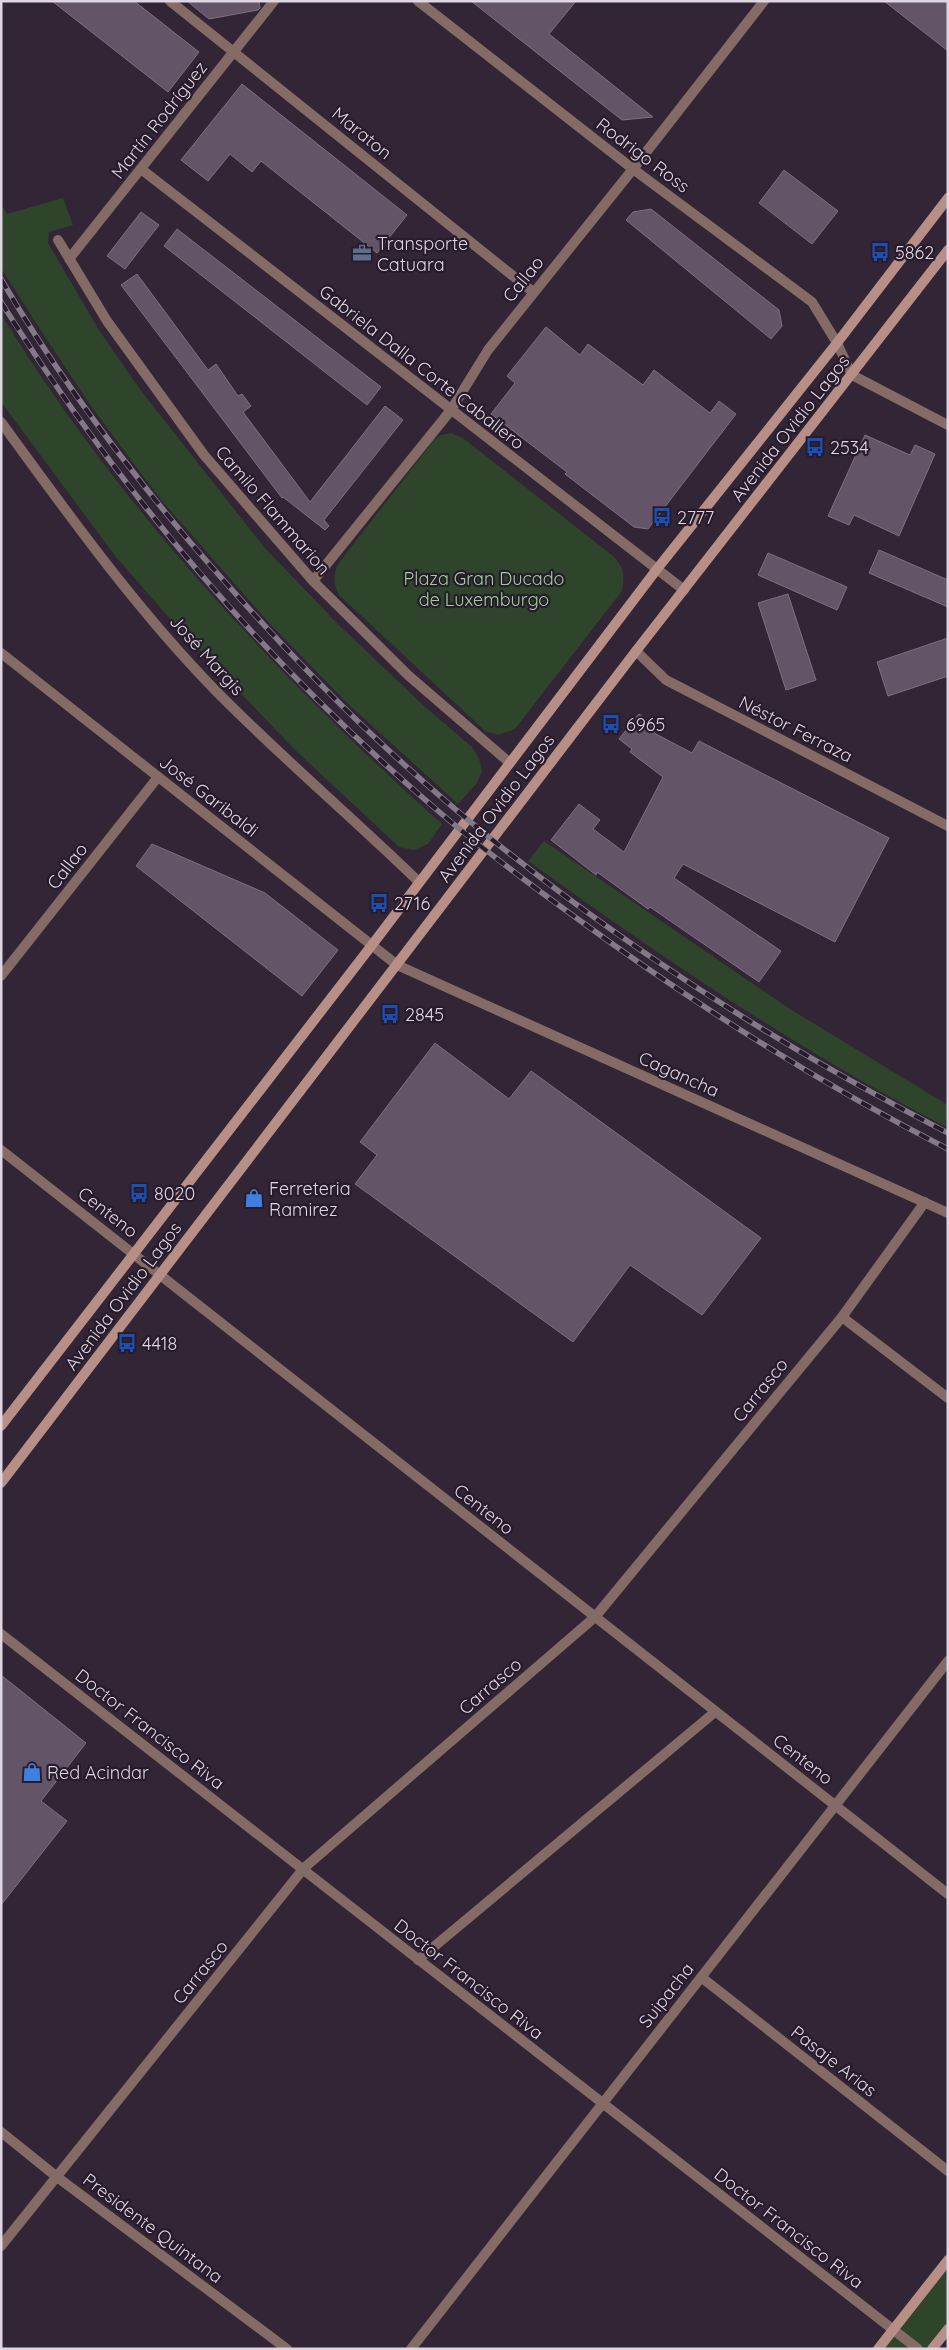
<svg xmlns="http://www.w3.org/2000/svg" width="949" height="2350" viewBox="0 0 949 2350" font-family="Quicksand,sans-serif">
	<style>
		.green { fill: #2e442b }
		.building { fill: #635467; stroke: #7f6f83 }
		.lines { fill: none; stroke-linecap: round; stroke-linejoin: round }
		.service { stroke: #846b66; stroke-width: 10 }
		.minor { stroke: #846b66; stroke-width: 10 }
		.secondary { stroke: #b88f87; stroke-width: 10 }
		.rail-casing { stroke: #837987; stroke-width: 5.5 }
		.rail { stroke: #271b2c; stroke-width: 4; stroke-dasharray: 11; stroke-linecap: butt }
		.labels { text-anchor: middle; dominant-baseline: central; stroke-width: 4.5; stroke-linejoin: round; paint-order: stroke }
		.street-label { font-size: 18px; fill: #ded6e2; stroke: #271b2c }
		.poi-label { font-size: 18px; fill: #ded6e2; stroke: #271b2c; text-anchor: start }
		.park-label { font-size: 18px; fill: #9bd394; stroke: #271b2c }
	</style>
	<rect width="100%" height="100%" fill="#312536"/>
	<path class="green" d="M63,198l10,27 -24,7 -1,11 51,87 40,58 125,159 74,77 85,81 49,42 7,11 3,14 -6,12 -18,20 -110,-100 -77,-79 -110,-125 -68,-91 -50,-75 -42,-66v-64l6,10z
		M1,314c118,192 273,360 441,510l-14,20 -14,6 -15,-3 -106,-99 -122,-128 -55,-63 -115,-155z
		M451,433l12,5 150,118c11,11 12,20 9,35l-107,138 -17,6 -13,-4 -146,-136c-6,-12 -6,-19 -1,-31l96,-124 7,-5z
		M544,841l246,168 158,96v23c-150,-78 -283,-168 -420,-267z
		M948,2260v69l-16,20h-54z"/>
	<path class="building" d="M52,1h82l65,51 -31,40z
		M187,1h72l1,7 -2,2 -49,9z
		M471,1h105l-27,33 104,83 -31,3z
		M884,1h64v50z
		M242,84l165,131 -30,38 -116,-92 -9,11 -22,-18 -22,27 -27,-21z
		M784,170l54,41 -26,33 -53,-41z
		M651,209l128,101 3,16 -11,13 -145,-119 7,-8z
		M141,212l18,13 -34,44 -18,-13z
		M177,229l204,158 -14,18 -203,-159z
		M137,274l71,96 8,-6 22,32 4,-2 9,12 -8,6 67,90 75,-96 18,14 -79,100 5,6 -4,4 -42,-33 -1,1 -161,-213z
		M546,327l34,28 8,-11 55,41 11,-15 56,43 9,-12 17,13 -88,115 -14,-2 -69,-53 2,-2 -76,-58 24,-31 -8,-7z
		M865,435l45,20 5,-10 20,9 -36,82 -45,-21 -5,10 -21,-9z
		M879,550l69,30v27l-79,-34z
		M768,553l79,34 -10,23 -79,-35z
		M788,594l28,86 -30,10 -28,-87z
		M948,638v38l-60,20 -11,-34z
		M639,714l19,14 -4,5 38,20 7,-12 190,97 -54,104 -152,-78 -9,14 107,73 -22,31 -109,-75 -2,2 -51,-37 -1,3 -45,-35 28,-36 21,16 -7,9 31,23 39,-75 -33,-25 2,-3 -13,-10z
		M152,844l113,49 73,57 -36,46 -166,-130z
		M435,1043l74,56 22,-28 230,167 -59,77 -72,-50 -57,77 -218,-158 22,-29 -17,-13z
		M1,1675l85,68 -45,58 26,20 -66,84z"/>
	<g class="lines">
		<path class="service" d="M418,1960l297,-248"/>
		<path class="minor" d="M170,1l363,291
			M418,1l215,168 179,133 25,41 15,32 96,50
			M141,169l543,421
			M58,240l49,81 97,134 109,126 96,95 101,87
			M69,259l205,-258
			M1,422c67,92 135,187 215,269 65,66 136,126 203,191
			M313,581l138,-171 37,-60 145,-181 131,-168
			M636,651l30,29 282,146
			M1,653l396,312 551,248
			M1,976l157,-199
			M1,1150l947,744
			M842,1317l106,81
			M1,1634l917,715
			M701,1977l247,194
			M1,2132l56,45 230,172
			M1,2246l303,-378 291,-251 247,-300 83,-115
			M411,2349l537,-688"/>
		<path class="secondary" d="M1,1426l371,-481 285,-376 180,-226 111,-145
			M1,1483l635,-832 312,-401
			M878,2349l70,-89
			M932,2349l16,-20"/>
		<g class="rail-casing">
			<path id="rail" d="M1,279c54,93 119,180 189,263 57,66 115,129 178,189 167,159 375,297 580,402
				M1,302c119,190 266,363 436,508 44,38 91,73 138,107 119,87 242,165 373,232"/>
		</g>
		<use href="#rail" class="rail"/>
	</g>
	<defs>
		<g id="bus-bare" transform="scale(1.5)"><path d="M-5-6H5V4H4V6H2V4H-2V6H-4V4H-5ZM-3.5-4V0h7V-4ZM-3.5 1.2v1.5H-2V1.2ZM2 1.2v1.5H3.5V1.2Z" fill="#1a4fb4" stroke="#271b2c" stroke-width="2.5" paint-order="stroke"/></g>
		<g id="office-bare" transform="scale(1.5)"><path d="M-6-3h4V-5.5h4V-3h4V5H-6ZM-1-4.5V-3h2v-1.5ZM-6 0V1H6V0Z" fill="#5c6f8a" stroke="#271b2c" stroke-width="2.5" paint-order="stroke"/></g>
		<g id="shop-bare" transform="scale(1.5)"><path d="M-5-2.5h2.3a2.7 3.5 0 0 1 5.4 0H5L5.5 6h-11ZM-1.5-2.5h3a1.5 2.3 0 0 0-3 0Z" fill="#3f7fe0" stroke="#271b2c" stroke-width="2.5" paint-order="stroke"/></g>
	</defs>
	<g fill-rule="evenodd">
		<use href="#bus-bare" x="880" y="252"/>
		<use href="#office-bare" x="362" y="253"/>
		<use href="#bus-bare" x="815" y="447"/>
		<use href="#bus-bare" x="662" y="517"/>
		<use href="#bus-bare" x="611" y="724"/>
		<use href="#bus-bare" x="379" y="903"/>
		<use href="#bus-bare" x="390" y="1014"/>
		<use href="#bus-bare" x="139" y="1193"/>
		<use href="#shop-bare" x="254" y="1198"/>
		<use href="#bus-bare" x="127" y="1343"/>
		<use href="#shop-bare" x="32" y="1772"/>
	</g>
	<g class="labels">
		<g class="street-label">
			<text transform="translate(159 120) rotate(-52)">Martín Rodríguez</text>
			<text transform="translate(362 133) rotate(39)">Maraton</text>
			<text transform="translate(643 155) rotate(37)">Rodrigo Ross</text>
			<text transform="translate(523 279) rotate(-51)">Callao</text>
			<text transform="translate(422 367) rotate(38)">Gabriela Dalla Corte Caballero</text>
			<text transform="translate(790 428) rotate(-52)">Avenida Ovidio Lagos</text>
			<text transform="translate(273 510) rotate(49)">Camilo Flammarion</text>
			<text transform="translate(207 655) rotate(48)">José Margis</text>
			<text transform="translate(796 729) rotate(27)">Néstor Ferraza</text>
			<text transform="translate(209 796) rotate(38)">José Garibaldi</text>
			<text transform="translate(496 808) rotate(-53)">Avenida Ovidio Lagos</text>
			<text transform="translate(67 866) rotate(-52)">Callao</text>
			<text transform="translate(679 1074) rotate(24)">Cagancha</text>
			<text transform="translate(108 1212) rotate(38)">Centeno</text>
			<text transform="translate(123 1296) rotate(-53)">Avenida Ovidio Lagos</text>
			<text transform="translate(760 1390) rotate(-51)">Carrasco</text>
			<text transform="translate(484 1509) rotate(38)">Centeno</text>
			<text transform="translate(490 1686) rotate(-41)">Carrasco</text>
			<text transform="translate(150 1729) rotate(38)">Doctor Francisco Riva</text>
			<text transform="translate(803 1759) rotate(38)">Centeno</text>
			<text transform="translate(200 1972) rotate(-51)">Carrasco</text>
			<text transform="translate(469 1979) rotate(38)">Doctor Francisco Riva</text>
			<text transform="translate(666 1995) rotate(-52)">Suipacha</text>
			<text transform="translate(834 2061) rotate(38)">Pasaje Arias</text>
			<text transform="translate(153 2228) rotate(37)">Presidente Quintana</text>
			<text transform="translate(789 2228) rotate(38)">Doctor Francisco Riva</text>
		</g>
		<g class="poi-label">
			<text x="377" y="243">Transporte<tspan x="377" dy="21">Catuara</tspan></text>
			<text x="895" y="252">5862</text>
			<text x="830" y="447">2534</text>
			<text x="677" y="517">2777</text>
			<text x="626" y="724">6965</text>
			<text x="394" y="903">2716</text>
			<text x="405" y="1014">2845</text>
			<text x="269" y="1188">Ferreteria<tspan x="269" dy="21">Ramirez</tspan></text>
			<text x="154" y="1193">8020</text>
			<text x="142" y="1343">4418</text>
			<text x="47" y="1772">Red Acindar</text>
		</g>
		<g class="park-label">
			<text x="484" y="578">Plaza Gran Ducado<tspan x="484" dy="21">de Luxemburgo</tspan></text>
		</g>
	</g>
	<rect width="949" height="2350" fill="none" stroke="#ded6e2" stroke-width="5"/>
</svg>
